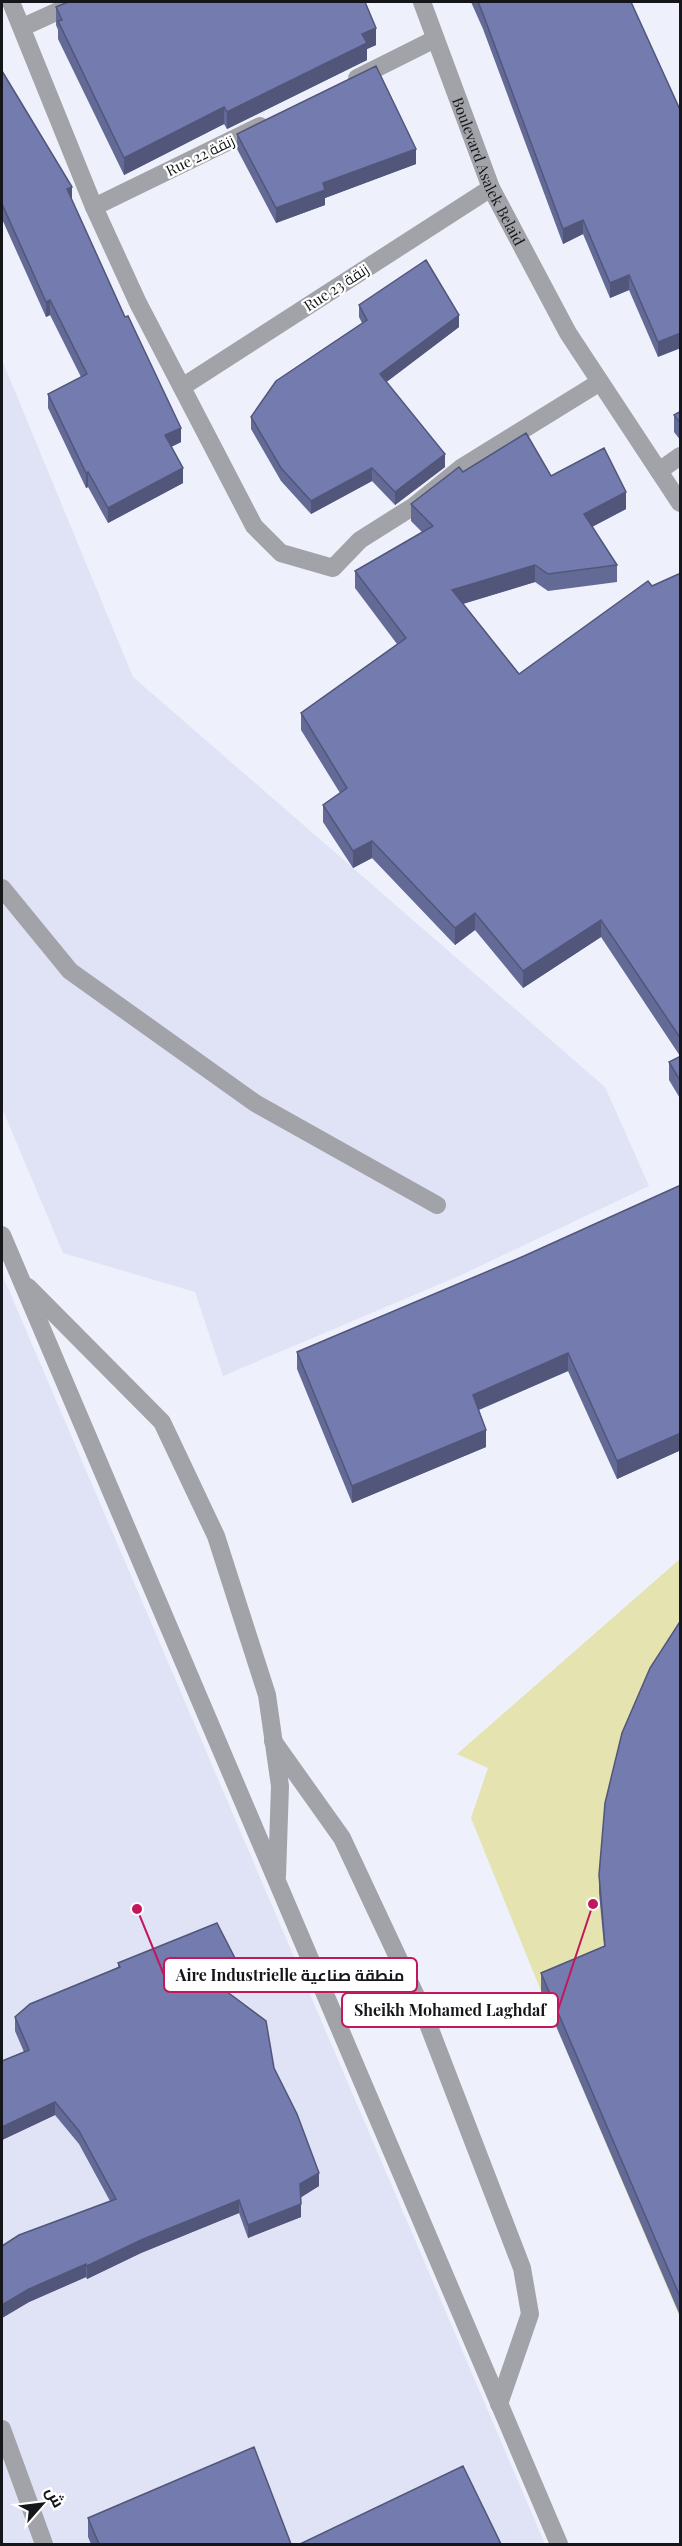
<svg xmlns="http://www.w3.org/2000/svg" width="682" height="2546" viewBox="0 0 682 2546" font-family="'Playfair Display',Cairo,serif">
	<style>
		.built { fill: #dfe3f5 }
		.green { fill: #e5e3b0 }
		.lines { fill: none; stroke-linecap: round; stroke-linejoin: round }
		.minor { stroke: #a2a3a8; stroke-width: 18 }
		.wall { fill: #646a96 }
		.shaded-wall { fill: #51567a }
		.building { fill: #747bae; stroke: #51567a; stroke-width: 1.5 }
		.labels { text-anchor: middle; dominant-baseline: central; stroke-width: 4.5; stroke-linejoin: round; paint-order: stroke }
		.street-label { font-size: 15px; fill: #15161a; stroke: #fff }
		.leader { fill: none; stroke: #c2185b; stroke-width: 2 }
		.callout-dot { fill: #c2185b; stroke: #fff; stroke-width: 2 }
		.callout { fill: #fff; stroke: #c2185b; stroke-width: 2 }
		.callout-label { font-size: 16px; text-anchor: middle; font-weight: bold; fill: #15161a }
	</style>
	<rect width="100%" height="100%" fill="#eef0fb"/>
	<path class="built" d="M2,360l131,317 472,410 44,99 -190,90 -236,100 -28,-84 -132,-39 -61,-145z
		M2,1274l543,1270h-543z"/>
	<path class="green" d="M680,1559v759l-139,-327 -70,-173 17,-50 -31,-14z"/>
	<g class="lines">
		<g class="minor">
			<path d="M11,2l83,205 44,96 116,223 27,27 52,15 27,-28 54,-34 47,-38 139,-86"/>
			<path id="s1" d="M422,2l69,186 77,145 112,170"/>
			<path d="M23,27l55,-25"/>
			<path d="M357,78l78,-39"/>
			<path d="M94,207l166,-81"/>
			<path d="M182,387l309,-199"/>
			<path d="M659,471l21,-15"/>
			<path d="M2,888l68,83 185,132 182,102"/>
			<path d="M2,1235l557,1309"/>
			<path d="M28,1287l134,135 54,114 51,159 13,91 -3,90"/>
			<path d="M273,1741l69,97 81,173 99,257 8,46 -31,90"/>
			<path d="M2,2429l42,115"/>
		</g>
	</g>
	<path class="wall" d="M471,2h160l50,110 -23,245 -29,-67 -19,8 -27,-64 -20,10 -80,-215z
		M56,7l320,38 -9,4v11l-140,69 -3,-5 -100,51 -66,-136v-9l-2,-5z
		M2,71l70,130 109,241 -10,5 12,36 -75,40 -20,-36 -2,1 -38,-80v-14l33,-17 -31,-62 -4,2 -44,-98z
		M237,134l179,30 -91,34v7l-49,18 -39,-74z
		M359,305l100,22 -73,55 59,85 -50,38 -23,-24 -61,33 -30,-33 -30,-52v-12l111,-94 -3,-6z
		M681,411v30l-7,-9v-17z
		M463,472l88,4 75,33 -34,18 25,38v17l-69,9 -13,-9 -72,22 56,70 133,-88 29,-13v527l-12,-20v-18l11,-6 -79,-119 -78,51 -48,-58 -20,15 -83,-87 -19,10 -30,-46v-17l17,-12 -39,-63v-17l96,-69 -42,-56v-17l67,-39 -11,-11v-17z
		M681,1185v265l-64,29 -49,-108 -89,39 7,37 -134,56 -55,-134v-17l227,-96z
		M681,1620v698l-140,-327v-18l63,-27 -5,-53v-18z
		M118,1963l123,20 -16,8 49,77 45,118 -18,11v20l-53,21 -9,-25 -98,40 -54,26 -1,-2 -57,25 -27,16v-72l108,-45 -31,-57 -24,-29 -53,25v-79l22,-9 -9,-21v-14l103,-50z
		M88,2518l203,26h-200l-3,-7z"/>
	<path class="shaded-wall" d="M376,28v17l-9,4v11l-140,69v-17l135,-78z
		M224,107v17l-100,51v-17z
		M416,149v15l-91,34v7l-49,18v-15l47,-25z
		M72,187v15l-5,-13z
		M583,220v14l-20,10v-15z
		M629,275v15l-19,8v-15z
		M50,300v15l-4,2v-15z
		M459,315v12l-79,60v-13z
		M681,333v15l-23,9v-15z
		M181,428v14l-16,8v-15z
		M445,454v13l-50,38v-13z
		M183,468v15l-75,40v-15z
		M372,468v13l-61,33v-13z
		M88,472v15l-2,1v-15z
		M626,492v17l-42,22v-17z
		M535,565v17l-83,25v-17z
		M372,841v17l-19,10v-17z
		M475,913v17l-20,15v-17z
		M601,920v17l-78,51v-17z
		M568,1353v18l-95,41v-17z
		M486,1430v17l-134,56v-17z
		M681,1433v17l-64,29v-18z
		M241,1970v13l-27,13v-14z
		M55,2102v13l-53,25v-13z
		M319,2173v13l-19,12v-14z
		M239,2200v13l-98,40 -54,26v-13l54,-26z
		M301,2204v13l-53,21v-13z
		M86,2264v13l-57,25 -27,16v-13l27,-16z"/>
	<path class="building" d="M68,2h297l11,26 -14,6 5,9 -140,69 -3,-5 -100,51 -66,-137 4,-1 -6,-13z
		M478,2h153l50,110v221l-23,9 -29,-67 -19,8 -27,-63 -20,9 -80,-215z
		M376,66l40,83 -93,34 2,7 -49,18 -39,-74z
		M2,71l70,116 -5,2 58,128 3,-1 53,112 -16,7 18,33 -75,40 -20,-36 -2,1 -38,-79 39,-20 -37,-74 -4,2 -44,-98z
		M426,260l33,55 -79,59 65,80 -50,38 -23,-24 -61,33 -30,-33 -30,-51 25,-36 91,-61 -8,-15z
		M681,411v13l-7,-9z
		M526,433l25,43 53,-28 22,44 -42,22 33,51 -69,9 -13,-9 -83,25 67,84 129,-93 4,5 29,-13v466l-80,-119 -78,51 -48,-58 -20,15 -83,-87 -19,10 -30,-46 24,-17 -46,-75 105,-75 -51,-67 78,-45 -22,-22 48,-37 4,5z
		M681,1056v26l-12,-20z
		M681,1185v248l-64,28 -49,-108 -95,42 13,35 -134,56 -55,-134 227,-96z
		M681,1620v679l-140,-326 64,-27 -6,-71 6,-72 17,-70 28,-65z
		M217,1923l24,47 -27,12 52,39 8,47 23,46 22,59 -19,11 1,20 -53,21 -9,-25 -98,40 -54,26 -1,-2 -57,25 -27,16v-59l17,-11 97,-36 -37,-68 -24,-29 -53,25v-66l27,-11 -14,-33 15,-13 90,-37 -2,-4z
		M254,2447l37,97h-192l-11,-26z
		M463,2466l38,78h-201z"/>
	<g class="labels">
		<g class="street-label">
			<text transform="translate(200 155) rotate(-26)">Rue 22 زنقة</text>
			<text stroke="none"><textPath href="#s1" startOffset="182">Boulevard Asalek Belaid</textPath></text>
			<text transform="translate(336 287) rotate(-33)">Rue 23 زنقة</text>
		</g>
	</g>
	<path class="leader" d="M137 1909L164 1975M593 1904L558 2010"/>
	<g class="callout-dot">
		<circle cx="137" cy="1909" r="6"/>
		<circle cx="593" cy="1904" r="6"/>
	</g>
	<g class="callout">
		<rect x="164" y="1958" width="253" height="34" rx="6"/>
		<rect x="342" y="1993" width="216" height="34" rx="6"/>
	</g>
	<g class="callout-label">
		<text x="290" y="1981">Aire Industrielle منطقة صناعية</text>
		<text x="450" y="2016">Sheikh Mohamed Laghdaf</text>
	</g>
	<rect width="682" height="2546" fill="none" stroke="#15161a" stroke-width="6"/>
	<g transform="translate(42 2504) rotate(62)" stroke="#ffffff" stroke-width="4.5" paint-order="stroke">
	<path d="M0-4.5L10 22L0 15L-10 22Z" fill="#15161a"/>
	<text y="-9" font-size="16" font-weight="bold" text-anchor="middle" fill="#15161a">ش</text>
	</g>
</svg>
